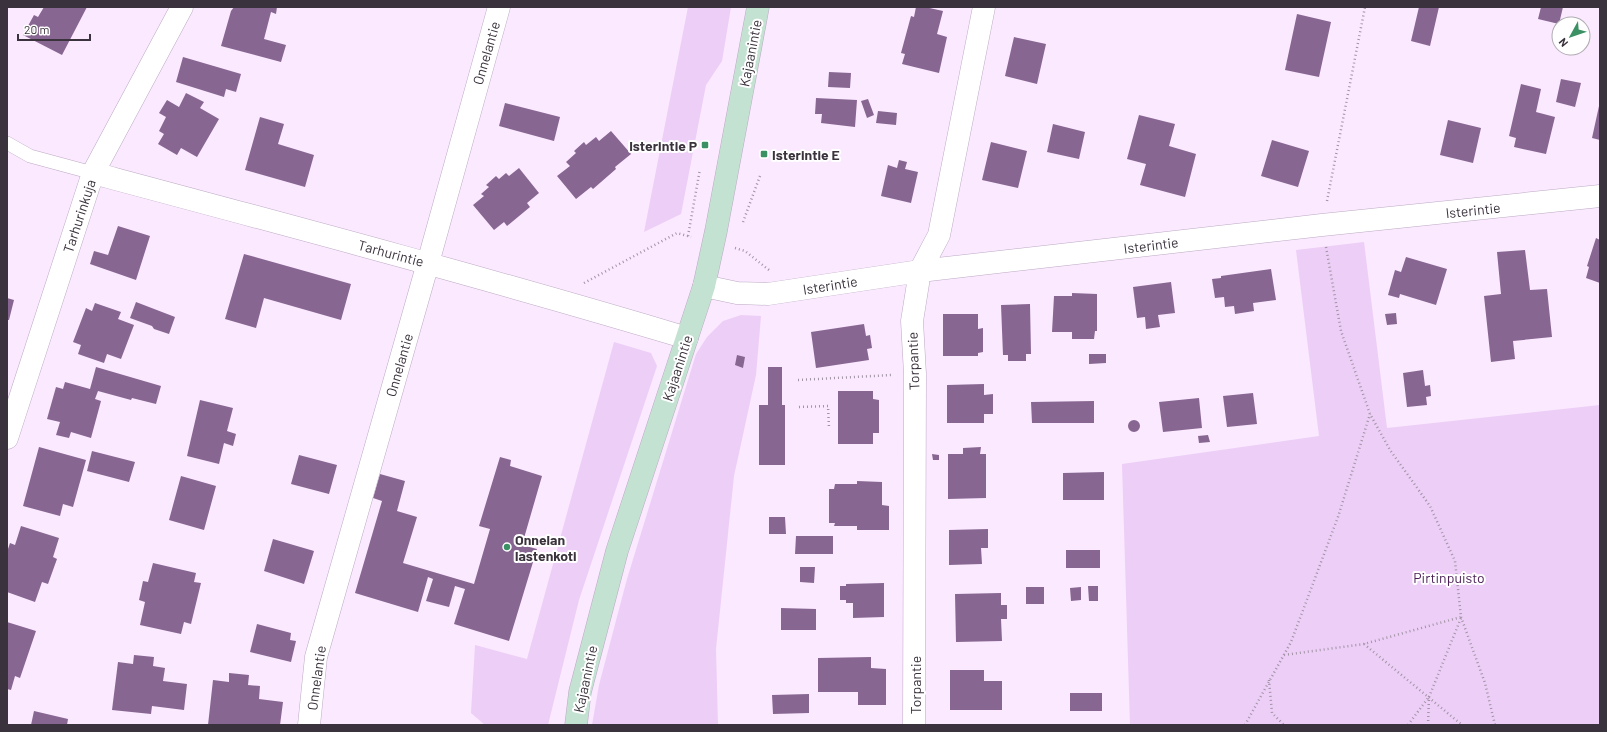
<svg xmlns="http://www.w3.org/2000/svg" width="1607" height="732" viewBox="0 0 1607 732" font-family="Barlow,sans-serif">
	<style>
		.green { fill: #edcef7 }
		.building { fill: #886692 }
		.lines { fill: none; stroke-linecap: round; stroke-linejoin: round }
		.service-casing { stroke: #bdaac3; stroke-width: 14 }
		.minor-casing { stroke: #bdaac3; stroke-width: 23 }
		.secondary-casing { stroke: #bdaac3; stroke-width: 23 }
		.path { stroke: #a194a4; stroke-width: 2.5; stroke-dasharray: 1 3; stroke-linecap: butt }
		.service { stroke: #fff; stroke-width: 13 }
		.minor { stroke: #fff; stroke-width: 22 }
		.secondary { stroke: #c3e2d2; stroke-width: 22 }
		.poi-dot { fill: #3b9164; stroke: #fff; stroke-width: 1.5 }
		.labels { text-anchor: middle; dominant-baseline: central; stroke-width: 4; stroke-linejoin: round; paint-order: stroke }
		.street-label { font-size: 14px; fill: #3a323c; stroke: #fff }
		.poi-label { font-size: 14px; font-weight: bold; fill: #3a323c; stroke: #fff; text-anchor: start }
		.park-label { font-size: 14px; fill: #471a54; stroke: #fff }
	</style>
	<rect width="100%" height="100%" fill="#fae9ff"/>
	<path class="green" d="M688,7h43l-9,54 -16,24 -25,129 -37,18z
		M1364,242l23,186 213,-23v320h-470l-8,-261 197,-28 -23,-186z
		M741,315l20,1 -5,59 -22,101 -18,173 2,76h-126l7,-40 28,-106 69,-225 11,-17 16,-16z
		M614,342l37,11 6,13 -78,234 -31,125h-63l-14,-12 4,-68 52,14z"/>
	<path class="building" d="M44,7h43l-25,48 -39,-20 11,-20 4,2z
		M234,7h43l-1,7 -5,-2 -7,27 22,6 -5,17 -60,-16 10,-35z
		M916,7h9l18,4 -6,23 10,3 -8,36 -37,-9 3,-10 -4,-1 10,-37 3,1z
		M1419,7h20l-9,39 -19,-5z
		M1541,7h22l-4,17 -21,-5z
		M1297,14l34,8 -12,55 -34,-7z
		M1014,37l32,7 -9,40 -32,-8z
		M183,57l58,17 -5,18 -10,-3 -2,8 -48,-15z
		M829,72l22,1 -1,15 -22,-1z
		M1561,79l20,4 -6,24 -19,-5z
		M1521,84l20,5 -5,23 19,5 -9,37 -32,-7 2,-9 -7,-2z
		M186,93l18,9 -4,6 19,11 -22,38 -16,-9 -4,7 -19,-11 6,-10 -5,-3 7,-14 -7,-4 8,-13 12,7z
		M816,98l41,2 -2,27 -34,-4 1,-9h-7z
		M868,99l6,16 -7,3 -6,-17z
		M505,103l55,14 -6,24 -55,-15z
		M1599,106h1v34l-8,-2z
		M878,111l19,2 -1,12 -20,-2z
		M1139,115l36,9 -6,22 27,8 -11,43 -45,-12 6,-21 -19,-5z
		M260,117l24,7 -6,20 36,11 -9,32 -60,-17z
		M1448,120l33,8 -8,35 -33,-8z
		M1053,124l32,8 -6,27 -32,-7z
		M611,131l20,23 -16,13 1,2 -23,20 -2,-2 -15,12 -19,-23 13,-10 -4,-4 10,-9 -2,-2 10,-9 2,3 10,-8 3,4z
		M1272,140l37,11 -11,36 -37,-11z
		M991,142l36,9 -9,37 -36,-8z
		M899,160l8,2 -2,7 13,3 -7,31 -30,-7 7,-31 9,3z
		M519,168l20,25 -12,10 3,4 -23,19 -3,-4 -10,8 -21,-25 11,-9 -3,-2 8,-7 -3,-2 10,-9 3,3 7,-6 3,3z
		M118,226l32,10 -14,44 -46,-16 4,-13 14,4z
		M1596,238l4,2v43l-14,-5 3,-11 -2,-1z
		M1525,250l5,40 17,-1 5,48 -39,4 2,18 -24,3 -7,-66 17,-2 -4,-42z
		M244,254l107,30 -10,36 -77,-22 -8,30 -31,-9z
		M1406,257l41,12 -11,36 -36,-11 -1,4 -11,-3 7,-25 6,2z
		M1271,269l5,31 -23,3 1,8 -19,3 -1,-8 -9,1 -1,-10 -9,1 -3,-19 9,-1v-2z
		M1171,282l4,31 -17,2 2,12 -14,2 -1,-12 -8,1 -4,-31z
		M1072,293l25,1v37h-2l-1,8h-22v-7h-20l2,-36h18z
		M7,298l7,2 -5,20h-2z
		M136,302l39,15 -6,17 -15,-5 -2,-3 -22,-8z
		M95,303l26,9 -3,7 16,6 -13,34 -14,-5 -3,9 -26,-9 3,-9 -8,-3 13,-34 6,3z
		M1030,304l1,50h-5v7h-18v-6h-5l-2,-50z
		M1396,313l1,11 -10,1 -2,-11z
		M943,314h35v15l5,-1v24l-5,1v3h-35z
		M864,324l2,12 4,-1 2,13 -5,1 2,11 -53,8 -5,-36z
		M1089,354h17v9l-17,1z
		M737,355l8,2 -2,11 -8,-3z
		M96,367l65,19 -5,18 -24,-6 -1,2 -33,-9 -3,8 6,2 -10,37 -20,-6 -2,6 -13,-3 4,-13 -13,-3 9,-32 7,2 2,-7 25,7z
		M768,367h14v38h3v60h-26v-60h9z
		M1423,370l2,16 5,-1 1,11 -5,1 1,8 -20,2 -4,-34z
		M984,384v11l9,-1v20h-9v9h-37v-38z
		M838,391h35v8l6,1v33h-6v11h-35z
		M1253,393l4,31 -30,3 -4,-31z
		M1199,398l3,30 -39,4 -4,-30z
		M200,400l33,8 -6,23 9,3 -3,12 -9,-3 -5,21 -32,-8z
		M1094,401v22h-62l-1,-21z
		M1128 426a6 6 0 1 1 12 0a6 6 0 1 1-12 0Z
		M1208,435l2,7 -11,1 -1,-7z
		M39,447l47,13 -13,47 -10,-3 -3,12 -37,-10z
		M981,447l-1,7h6v44l-38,1v-45h15v-6z
		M92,451l43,11 -6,20 -42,-11z
		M932,454l7,1v5h-6z
		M299,455l38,10 -8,29 -38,-10z
		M500,457l11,3 -1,6 32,10 -20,69 15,4 -28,92 -55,-17 11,-35 -10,-3 -6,21 -23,-6 7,-22 -5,-2 -10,35 -63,-19 27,-92 -9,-3 7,-24 25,7 -8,30 20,6 -14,46 71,21 16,-55 -11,-3z
		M1104,472v28h-41v-27z
		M181,476l35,10 -12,44 -35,-10z
		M857,481l25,1v23l7,1v24h-32v-4h-23l1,-3h-6v-34h5l1,-5h22z
		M769,517h16l1,17h-17z
		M21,526l38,12 -6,19 4,2 -9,25 -6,-2 -7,20 -28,-10v-40l3,-9 5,2z
		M988,529v19h-7l1,16 -33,1v-35z
		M796,536h37v18h-38z
		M273,539l41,12 -10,33 -40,-13z
		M1066,550h34v18h-34z
		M153,563l43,10 -2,9 7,1 -10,41 -7,-2 -3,12 -41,-9 5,-23 -6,-2 4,-19 5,1z
		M800,567h15l-1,16 -14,-1z
		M884,583v34l-31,1v-15h-7v-3h-6v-14h6v-2z
		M1088,586h10v15h-9z
		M1026,587h18v17h-18z
		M1081,587v13l-10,1 -1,-13z
		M1001,593v12h6v14h-6l1,22 -46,1 -1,-48z
		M781,608l35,1v21h-35z
		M7,622l29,9 -16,47 -5,-2 -4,14 -4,-1z
		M257,624l34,9 -1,7 6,1 -5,21 -41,-10z
		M134,655l20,2 -1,9 12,2 -2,13 24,3 -3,26 -32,-4 -1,8 -39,-4 6,-48 15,2z
		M871,657v11l15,1v36h-28v-13h-40v-34z
		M950,670h34v11h18v29h-52z
		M229,673l20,2 -1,10 12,1 -1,13 24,3 -3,23 -32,-1v1h-40l5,-45 16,2z
		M1070,693h32v18h-32z
		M809,694v19l-36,1 -1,-19z
		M34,711l34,8 -1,6h-36z"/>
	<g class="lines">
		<g class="service-casing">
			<path id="service" d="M7,143l23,13 63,17"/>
		</g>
		<g class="minor-casing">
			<path id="minor" d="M93,173c198,53 397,106 594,165
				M704,286l33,7 31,1 152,-23 402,-46 278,-29
				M7,438l86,-265 89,-166
				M309,725l7,-68 112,-394 71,-256
				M914,725l1,-351 -3,-53 8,-50 19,-36 45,-228"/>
		</g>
		<g class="secondary-casing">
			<path id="secondary" d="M576,725l4,-33 37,-141 87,-265 12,-55 42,-224"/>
		</g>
		<path class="path" d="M1327,201l38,-194
			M743,222l17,-46
			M688,236l12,-67
			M1326,247l15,84 29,83 20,36 40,56 25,55 6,56 24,66 10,42
			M735,248l10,3 24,19
			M584,283l93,-50 14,4
			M798,380l94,-5
			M799,407l29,-1 1,22
			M1364,644l98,81
			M1284,655l80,-11 97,-27
			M1269,680l3,33 12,12
			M1245,725l46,-83 47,-125 32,-103
			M1408,725l20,-27
			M1428,725l1,-28 32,-79"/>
		<use href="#service" class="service"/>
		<use href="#minor" class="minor"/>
		<use href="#secondary" class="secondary"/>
	</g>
	<g class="poi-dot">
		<rect x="701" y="141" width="8" height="8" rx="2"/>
		<rect x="760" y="150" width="8" height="8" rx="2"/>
		<circle cx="507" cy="547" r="4"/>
	</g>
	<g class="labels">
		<g class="street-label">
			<text transform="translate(486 53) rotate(-74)">Onnelantie</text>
			<text transform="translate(750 53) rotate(-79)">Kajaanintie</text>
			<text transform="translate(1473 210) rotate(-6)">Isterintie</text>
			<text transform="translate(79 216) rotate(-72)">Tarhurinkuja</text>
			<text transform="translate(1151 245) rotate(-7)">Isterintie</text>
			<text transform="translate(391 253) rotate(15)">Tarhurintie</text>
			<text transform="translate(830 285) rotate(-9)">Isterintie</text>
			<text transform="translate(913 361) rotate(-92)">Torpantie</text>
			<text transform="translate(399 365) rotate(-74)">Onnelantie</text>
			<text transform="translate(677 368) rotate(-72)">Kajaanintie</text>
			<text transform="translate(316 678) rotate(-82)">Onnelantie</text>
			<text transform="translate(585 679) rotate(-78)">Kajaanintie</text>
			<text transform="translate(915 685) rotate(-90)">Torpantie</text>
		</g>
		<g class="poi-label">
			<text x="697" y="145" text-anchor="end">Isterintie P</text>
			<text x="772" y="154">Isterintie E</text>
			<text x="515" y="539">Onnelan<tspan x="515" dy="16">lastenkoti</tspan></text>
		</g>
		<g class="park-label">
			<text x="1449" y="577">Pirtinpuisto</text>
		</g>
	</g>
	<rect width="1607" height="732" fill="none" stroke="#3a323c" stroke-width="16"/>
	<g transform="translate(1571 36) rotate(230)"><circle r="19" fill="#ffffff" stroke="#b0adb1"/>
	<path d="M0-3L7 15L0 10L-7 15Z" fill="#3b9164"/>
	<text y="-6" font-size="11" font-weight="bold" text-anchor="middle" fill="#3a323c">N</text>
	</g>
	<path d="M18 34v6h72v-6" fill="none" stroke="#3a323c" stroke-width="2"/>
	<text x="24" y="34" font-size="12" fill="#3a323c" stroke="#ffffff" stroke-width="3" paint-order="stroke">20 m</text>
</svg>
